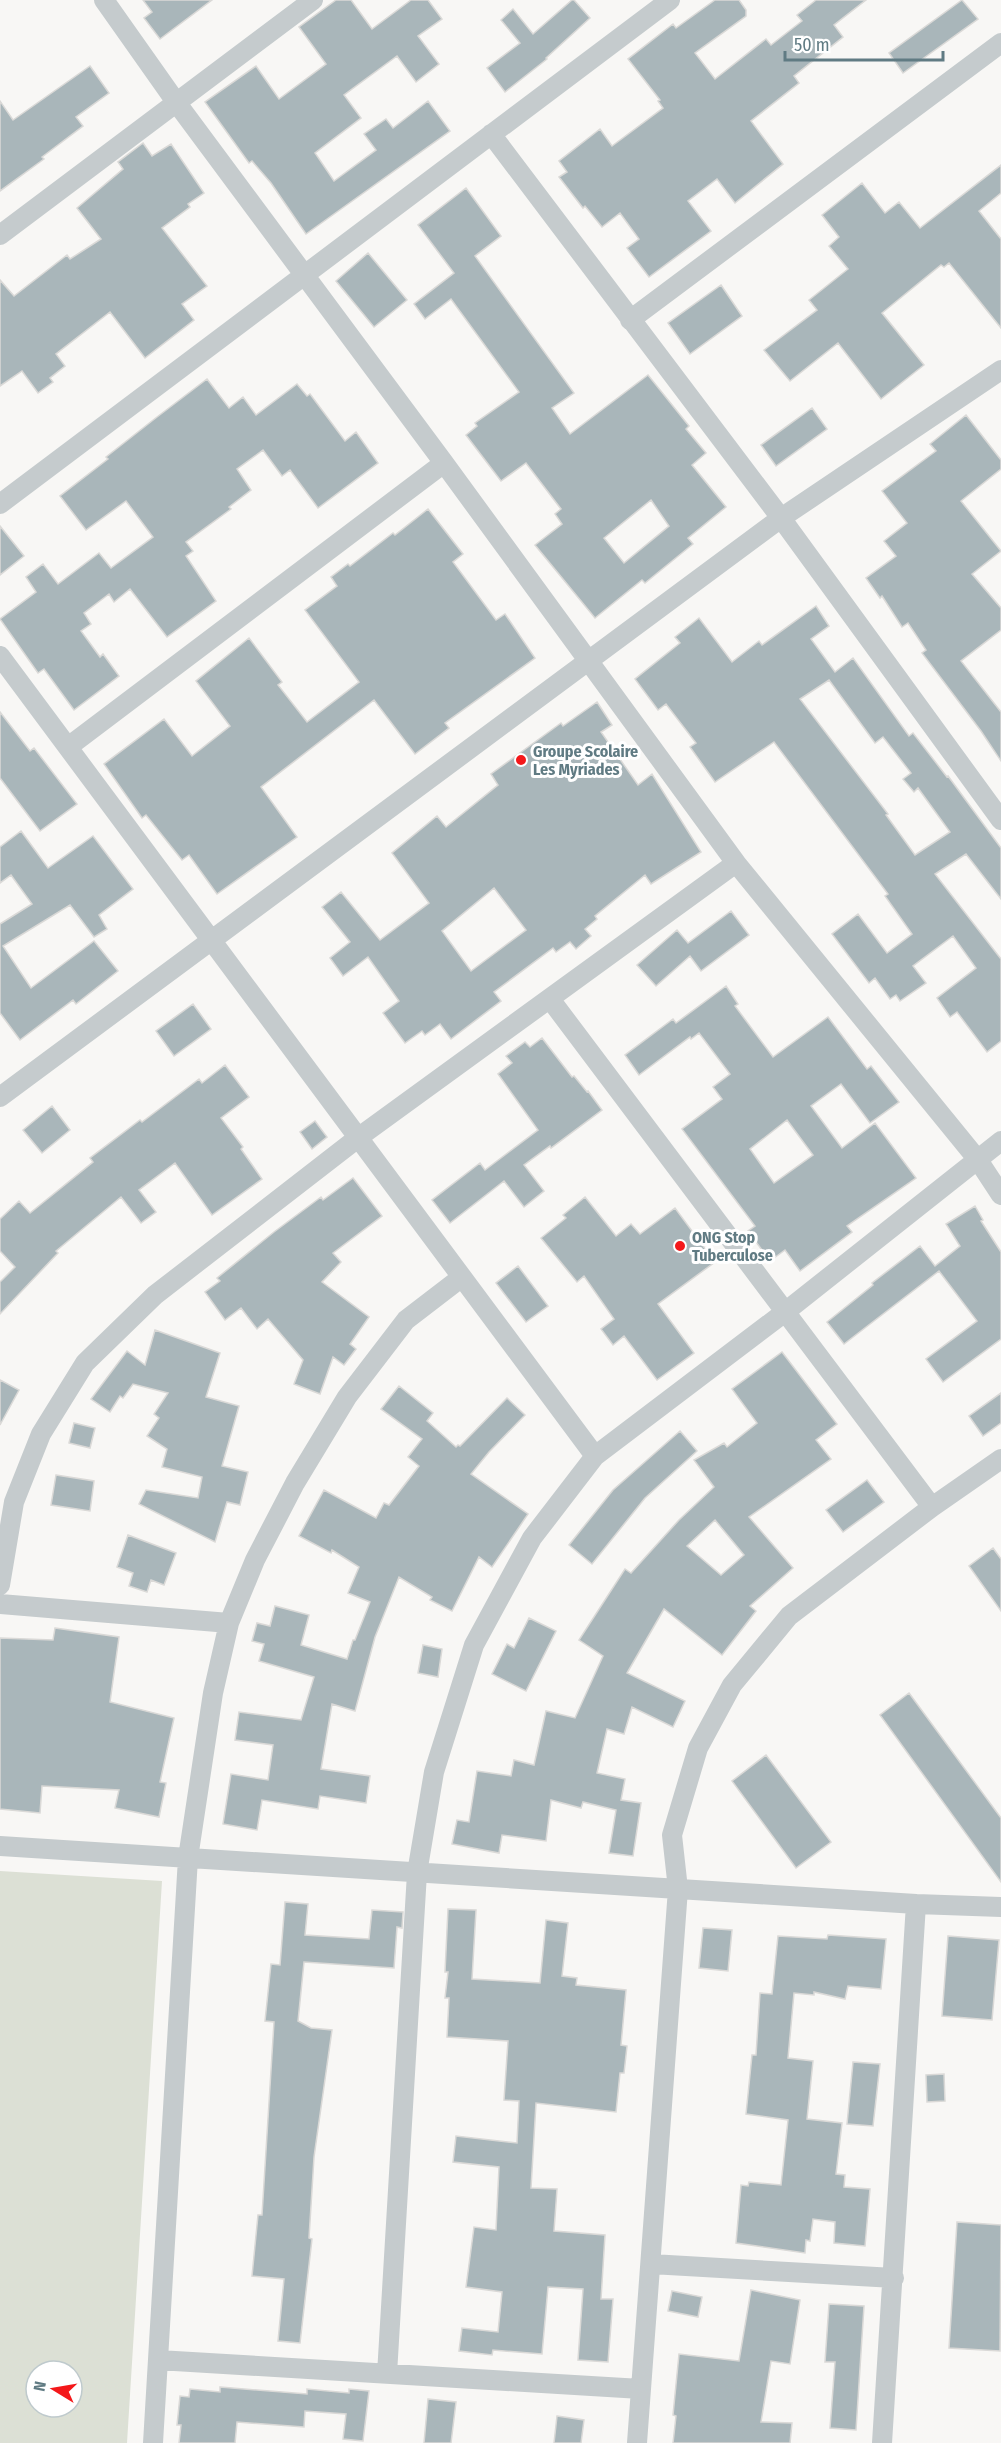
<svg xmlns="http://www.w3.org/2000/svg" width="1001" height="2443" viewBox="0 0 1001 2443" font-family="'Fira Sans Condensed',sans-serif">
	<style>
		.green { fill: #dce0d5; fill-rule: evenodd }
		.building { fill: #a9b6ba; stroke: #dad9d7; stroke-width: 1.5; fill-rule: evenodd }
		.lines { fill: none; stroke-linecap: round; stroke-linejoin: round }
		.minor { stroke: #c5cbcd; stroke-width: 20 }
		.poi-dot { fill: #f4181a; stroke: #fff; stroke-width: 2 }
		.labels { text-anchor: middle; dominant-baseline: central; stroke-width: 6; stroke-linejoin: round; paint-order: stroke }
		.poi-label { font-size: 16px; font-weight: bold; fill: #607b83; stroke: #fff; text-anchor: start }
	</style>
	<rect width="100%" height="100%" fill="#f8f7f5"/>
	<path class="green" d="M0,1871l162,10 -35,562h-127zM36,2371h36v36h-36z"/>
	<path class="building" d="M143,0h69l-52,39 -16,-21 8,-6z
		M336,0h15l21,29 39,-29h17l14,19 -24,17 21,28 -23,18 -19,-26 -53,39 17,23 -46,35 19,28 42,-31 -12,-16 22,-15 7,9 35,-27 22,30 -144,103 -35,-51 -19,-22 -3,2 -44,-61 51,-36 23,33 47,-35 -27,-37z
		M572,0h2l16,18 -44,40 1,1 -42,33 -18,-24 33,-25 -19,-23 12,-11 20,25z
		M715,0h24l7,10v6l-51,37 20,26 51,-40 5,6 31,-24 -5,-6 19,-15h50l-32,25 9,12 -49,39 5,7 -48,38 32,43 -48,39 -18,-24 -29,22 23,30 -62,46 -22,-29 12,-9 -19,-26 -18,14 -17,-21 -2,2 -24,-31 8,-5 -8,-11 41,-32 12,17 51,-38 -5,-7 2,-1 -32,-41 45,-35 3,4z
		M962,0l16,19 -75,54 -14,-20z
		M90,66l19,27 -33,24 7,9 -41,31 2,2 -44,32v-90l13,19z
		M143,143l9,13 19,-12 33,49 -16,11 2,3 -28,21 45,58 -25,18 12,16 -49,38 -35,-46 -54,42 9,12 -15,12 3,4 -15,11 -16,-22 -22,15v-106l14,16 53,-41 3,4 31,-20 -24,-31 46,-39 -5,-7z
		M1001,165v28l-22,18 22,28v89l-52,-65 -5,4 -3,-2 -59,48 42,52 -43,34 -43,-56 -48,38 -26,-31 53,-40 -8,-10 39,-31 -19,-23 10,-9 -17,-22 40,-32 23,30 14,-11 21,26z
		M466,188l35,48 -26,20 99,137 -22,15 18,26 78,-59 41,51 -3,3 20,24 -14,12 34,42 -38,31 5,6 -48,39 -3,-3 -47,38 -60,-73 27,-21 -7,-10 6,-5 -35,-46 -25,18 -35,-46 11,-9 -2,-3 44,-31 -68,-93 -26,20 -11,-15 40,-31 -36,-48zM651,500l18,26 -45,37 -20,-25z
		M368,253l39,47 -33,27 -38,-46z
		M721,285l21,31 -52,38 -22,-31z
		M207,379l22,29 14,-11 13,18 41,-31 10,12 3,-2 35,47 11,-9 22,31 -60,45 -28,-38 -8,6 -19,-26 -26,19 14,21 -22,17 2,2 -45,33 7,9 -7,5 30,45 -49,36 -37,-48 -16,13 -5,-8 -25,19 7,11 -10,7 19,26 3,-3 16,22 -45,34 -30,-41 -6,4 -38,-54 36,-27 -10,-15 17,-13 15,20 41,-31 12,15 42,-31 -27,-36 -40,29 -26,-34 48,-37 -2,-2 51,-40z
		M812,408l15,21 -51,37 -15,-21z
		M966,415l35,45v9l-40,32 40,50 -29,23 29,34v22l-40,31 40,51v49l-20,-30 -59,-78 4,-3 -18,-27 -6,4 -20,-31 -2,2 -14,-20 30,-22 -12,-15 23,-18 -25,-32 54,-40 -6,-7z
		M428,509l35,45 -10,8 43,58 9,-6 30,44 -90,65 4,5 -34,26 -41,-54 -113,87 36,50 -80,57 -28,-39 -7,5 -36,-45 -4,3 -38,-54 60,-45 28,37 38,-30 -34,-45 53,-43 33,44 -4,3 29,37 52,-40 -54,-72 32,-24 -6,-9 17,-13 2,2 43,-33 2,2z
		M0,526l24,30 -24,19z
		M816,606l13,20 -18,13 24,33 18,-14 56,78 4,-3 34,44 1,-1 53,72v51l-35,-45 -31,20 66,85v82l-14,11 -30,-40 -7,5 -13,-19 39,-30 -23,-32 -40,30 13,17 -26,18 -4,-6 -6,4 -15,-21 -6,5 -37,-49 26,-20 29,39 25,-19 -27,-38 3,-2 -114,-152 -59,40 -25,-35 6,-4 -30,-39 -8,6 -23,-31 45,-36 -5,-6 24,-19 33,44 27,-21 3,4zM829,680l46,63 8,-6 28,36 -8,6 11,13 4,-4 32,44 -35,23 -29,-40 2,-1 -88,-115z
		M597,702l15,23 -11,7 37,53 14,-11 49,78 -50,32 -6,-9 -50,41 2,3 -12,10 6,7 -15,13 -6,-7 -14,10 -3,-4 -59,44 7,9 -50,38 -11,-15 -15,11 -3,-4 -17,12 -22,-30 16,-12 -31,-44 -25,19 -13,-18 20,-16 -28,-35 19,-15 39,48 49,-37 -37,-50 45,-37 9,11 52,-42 -7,-11 70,-51 2,3zM494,888l32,42 -55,41 -29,-40z
		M0,712l30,39 4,-3 43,56 -37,27 -40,-53z
		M21,831l27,37 45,-32 40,53 -34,26 8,14 -13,8 -24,-32 -67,41 28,42 63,-47 24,30 -42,33 -3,-4 -53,40 -20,-27v-89l32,-20 -21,-29 -11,8v-36z
		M731,911l18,24 -48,36 -11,-15 -34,30 -19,-21 40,-35 11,13z
		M726,986l12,18 -3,2 38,51 55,-40 39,52 4,-3 28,36 -29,21 -29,-39 -30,22 31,42 33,-25 41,55 -69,48 5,6 -52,39 -15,-21 -15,11 -22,-30 7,-5 -73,-97 40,-30 -9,-12 17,-13 -31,-41 -8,6 -1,-2 -51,38 -14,-20 48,-36 3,4zM787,1120l26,35 -39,28 -24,-34z
		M193,1004l18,25 -37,27 -18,-25z
		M542,1038l30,39 2,-1 13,16 1,-1 14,19 -51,38 -1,-2 -26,19 20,26 -20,16 -20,-26 -54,42 -18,-23 48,-37 5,7 53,-40 -40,-56 14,-11 -6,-7 19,-14 5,5z
		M225,1065l24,32 -28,21 22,29 -2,2 21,30 -50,36 -37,-52 -36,27 17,22 -15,11 -20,-26 -65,54 2,2 -58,61v-32l15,-15 -15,-16v-32l19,-18 11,12 63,-51 -3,-4 50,-38 2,2 57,-43 3,4z
		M52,1106l18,24 -28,23 -19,-23z
		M315,1121l12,16 -15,12 -12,-17z
		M353,1178l29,38 -49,37 8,9 -19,20 47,35 -19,27 6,5 -12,16 -11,-8 -13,37 -26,-10 9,-24 -35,-41 -11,10 -16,-21 -16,12 -20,-28 15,-11 -3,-3 57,-46 47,-35 2,3z
		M585,1197l31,39 15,-12 9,10 35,-26 40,54 -57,42 36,49 -37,27 -33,-44 -11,9 -12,-16 13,-10 -30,-43 -7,6 -36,-44 25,-20 -3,-3z
		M975,1206l8,14 -2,1 20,31v87l-58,43 -17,-23 51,-38 -38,-50 -95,73 -17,-22 46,-37 -1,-2 48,-37 15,20 25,-20 -14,-22z
		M518,1266l30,40 -22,16 -30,-39z
		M155,1330l65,23 -14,44 33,9 -17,60 26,6 -8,33 -13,-3 -12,40 -76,-38 7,-14 52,8 4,-21 -40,-10 5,-18 -20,-13 12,-18 -5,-4 14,-21 -35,-9 -10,14 -3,-2 -10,16 -19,-13 36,-48 18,14z
		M782,1352l55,72 -21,16 15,19 -82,58 44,51 -43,38 6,5 -34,44 -58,-46 -37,64 58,28 -12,26 -41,-20 -8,27 -17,-5 -10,44 28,6 -4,21 20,3 -8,53 -24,-3 7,-43 -33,-8 -2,6 -30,-8 -5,41 -44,-6 -3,18 -47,-9 5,-24 12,2 8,-51 34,5 3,-16 20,5 12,-54 29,7 28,-62 -24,-16 46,-71 6,4 48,-53 35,-33 -20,-27 30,-17 3,4 30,-24 -25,-34zM715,1520l29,35 -23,20 -34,-29z
		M0,1380l19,10 -19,35z
		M399,1386l34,27 -6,8 29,26 2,-2 2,1 47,-48 18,17 -36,37 -18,22 57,40 -36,53 -13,-10 -27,54 -22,-11 2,-3 -33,-20 -24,60 -20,74 -23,-7 -11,65 49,7 -4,27 -46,-7 -2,13 -56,-9 -5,30 -34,-6 8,-50 37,6 5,-35 -38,-5 4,-28 62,8 13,-43 -55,-16 5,-17 -12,-3 5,-18 13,3 5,-20 34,9 -8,30 46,14 6,-19h2l15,-38 -22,-9 11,-26 -27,-17 -1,3 -32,-17 25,-46 52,28 8,-15 5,2 30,-39 -11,-9 14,-18 -41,-30z
		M1001,1393v30l-18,13 -14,-20z
		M74,1423l21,5 -5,20 -21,-5z
		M680,1431l17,20 -52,47 -53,66 -23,-19 44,-55z
		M56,1475l38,6 -4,30 -39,-6z
		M867,1480l17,22 -41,30 -17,-22z
		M128,1535l48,18 -12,32 -13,-5 -4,12 -18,-6 4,-13 -16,-6z
		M993,1548l8,11v52l-32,-45z
		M529,1618l27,13 -30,60 -34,-17 15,-30 7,4z
		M55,1628l64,9 -9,65 64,16 -14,64 6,1 -7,34 -44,-9 4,-18 -77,-4 -2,27 -40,-4v-171l53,2z
		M423,1645l19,4 -4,28 -20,-4z
		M909,1693l92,125v64l-121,-167z
		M766,1755l65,87 -35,26 -64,-87z
		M285,1902l23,2 -3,31 64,4 3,-29 31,2 -1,16 -5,-1 -3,41 -90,-6 -6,59 13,7 21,2 -18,127 -5,81 3,1 -12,104 -22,-2 6,-62 -32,-3 6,-61h4l12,-193 -9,-1 6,-57 9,1z
		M448,1909l28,1 -4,69 68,4 6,-63 22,3 -6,53 15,2 -1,7 50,5 -5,55 6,1 -3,27h-4l-4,39 -80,-9 -5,85 26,1 -3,42 51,4 -4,64h12l-5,63 -30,-2 5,-71 -35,-2 -6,67 -49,-4 -1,5 -33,-4 3,-23 36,4 4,-40 -36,-5 8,-60 22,3 3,-63 -46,-5 3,-26 61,7 2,-42 -15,-1 4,-59 -61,-4 2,-39h-4l3,-26h-3z
		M703,1928l29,2 -4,41 -29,-3z
		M828,1935l58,4 -5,50 -33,-3 -3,13 -31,-7v3l-20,-2 -6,65 25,3 -6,58 35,4 -6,51 9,1 -1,12 26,2 -5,57 -31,-3 1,-21 -22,-3 -3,22 -4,-1 -1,13 -69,-10 5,-58 7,1 1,-4 32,3 7,-65 -42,-6 6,-59h4l4,-62 12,1 6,-58 49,3z
		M948,1936l51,4 -7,80 -50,-4z
		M853,2062l27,2 -7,62 -26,-2z
		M944,2074l1,27 -18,1 -1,-27z
		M957,2222l44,3 -1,126 -51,-3z
		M751,2290l49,10 -10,64 -19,-3 -10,61 31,1 -2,20h-117l3,-27 -3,-1 6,-61 60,7z
		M672,2291l30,6 -4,20 -30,-6z
		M829,2304l35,2 -8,124 -26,-2 5,-66h-10z
		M220,2387l87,7v-5l42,4v-4l20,2 -6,50 -20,-2 3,-25 -41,-3 -1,16 -67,-5 -2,21h-56l2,-18h-4l3,-29 9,1 1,-8 30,3z
		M428,2399l28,3 -5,41h-27z
		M557,2416l27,4 -3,23h-27z"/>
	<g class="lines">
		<path class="minor" d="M104,0l72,102 268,361 292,400 242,297 23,35
			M491,134l290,384 220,302
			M0,235l313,-235
			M630,320l371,-277
			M0,504l670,-504
			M0,656l595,800
			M68,747l376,-284
			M550,999l382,508
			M0,1097l781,-579 220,-148
			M0,1585l14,-83 27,-68 44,-71 70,-68 204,-158 377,-274
			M0,1604l229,19
			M0,1846l916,58 85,3
			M651,2264l243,14
			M158,2360l483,29
			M387,2374l30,-501 17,-101 40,-127 58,-107 63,-82 190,-144 216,-171
			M153,2443l35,-585 25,-165 16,-70 26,-63 40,-77 52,-86 59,-77 56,-43
			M637,2443l41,-554 -6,-54 26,-87 34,-63 57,-69 143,-109 69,-48
			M882,2443l34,-539"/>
	</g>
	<g class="poi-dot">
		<circle cx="521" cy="760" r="6"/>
		<circle cx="680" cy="1246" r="6"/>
	</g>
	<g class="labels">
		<g class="poi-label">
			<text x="533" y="751">Groupe Scolaire<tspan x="533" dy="18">Les Myriades</tspan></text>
			<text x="692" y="1237">ONG Stop<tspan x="692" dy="18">Tuberculose</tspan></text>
		</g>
	</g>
	<g transform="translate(54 2389) rotate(281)"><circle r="28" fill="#ffffff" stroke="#bfcacd" stroke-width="1.5"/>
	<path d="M0-4.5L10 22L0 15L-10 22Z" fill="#f4181a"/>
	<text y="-9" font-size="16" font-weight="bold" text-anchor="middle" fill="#607b83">N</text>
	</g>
	<path d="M785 51v9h158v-9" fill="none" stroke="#607b83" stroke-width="3"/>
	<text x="794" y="51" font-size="18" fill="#607b83" stroke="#ffffff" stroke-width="4.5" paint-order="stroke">50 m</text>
</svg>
